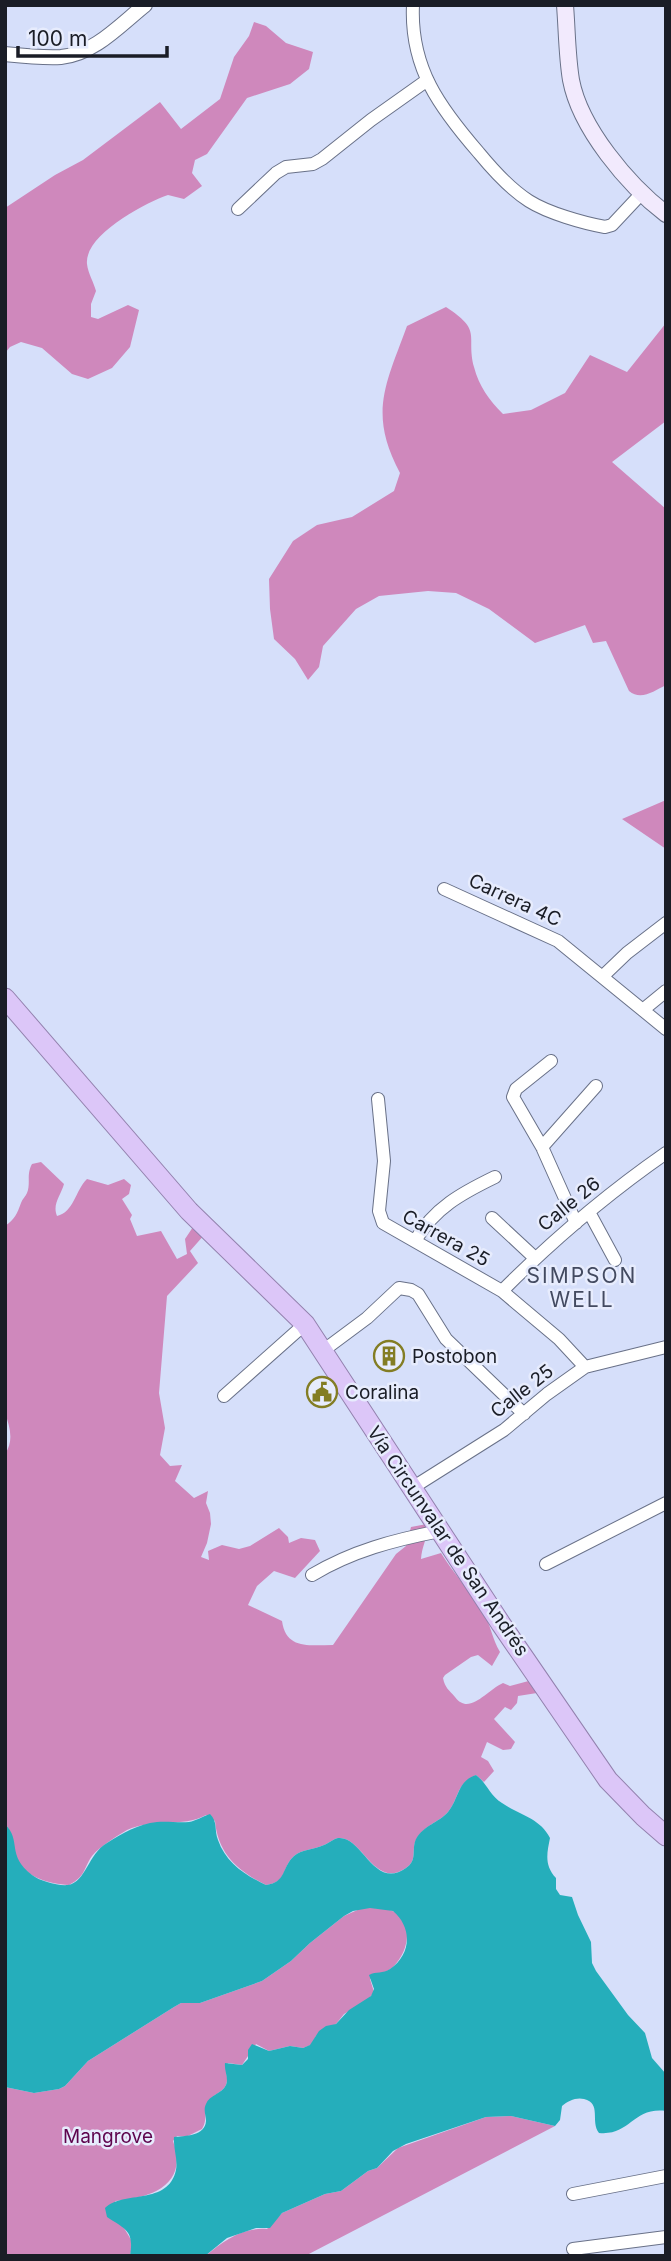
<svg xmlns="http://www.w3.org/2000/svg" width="671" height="2261" viewBox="0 0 671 2261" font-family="Inter,sans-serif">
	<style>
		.forest { fill: #cf88bc }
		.water { fill: #25aebb }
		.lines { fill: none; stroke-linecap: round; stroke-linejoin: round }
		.minor-casing { stroke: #697188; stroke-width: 14 }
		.tertiary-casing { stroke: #697188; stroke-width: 16 }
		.secondary-casing { stroke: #697188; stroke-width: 18 }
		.trunk-casing { stroke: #9382ae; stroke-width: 21 }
		.minor { stroke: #fff; stroke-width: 12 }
		.tertiary { stroke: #fff; stroke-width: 14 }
		.secondary { stroke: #f2eafd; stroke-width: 16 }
		.trunk { stroke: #dcc6f8; stroke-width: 19 }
		.labels { text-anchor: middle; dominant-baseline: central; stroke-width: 5; stroke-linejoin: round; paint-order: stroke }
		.street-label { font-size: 19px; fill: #1a1d26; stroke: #e7ecfd }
		.poi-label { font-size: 19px; fill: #1a1d26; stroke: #e7ecfd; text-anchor: start }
		.park-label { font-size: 19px; fill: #5e054e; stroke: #e7ecfd }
		.neighbourhood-label { font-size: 21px; letter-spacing: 2px; fill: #434a60; stroke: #e7ecfd }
	</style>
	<rect width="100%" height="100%" fill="#d6dffa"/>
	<path class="forest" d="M254,22l12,4 20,17 27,9 -4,17 -19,15 -43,14 -40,56 -12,6 -3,13 10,13 -18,13 -16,-4c-23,8 -84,40 -81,69 1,9 7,19 9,27l-5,13v13l7,2 30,-14 11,5 -9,37 -18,21 -24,11 -16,-5 -30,-26 -21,-6 -11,5 -5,6v-145l50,-33 28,-15 77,-58 21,27 39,-30 14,-42 15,-21z
		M446,307c37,24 20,28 28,60 5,19 15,33 29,47l28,-4 34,-17 25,-38 37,17 39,-49v98l-54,41 54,47v176c-12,6 -25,16 -37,6l-23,-50 -13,2 -8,-18 -50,18 -46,-34 -33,-16 -28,-2 -49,5 -23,13 -33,37 -4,21 -11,13 -13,-21 -21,-20 -4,-30 -1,-30 24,-38 24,-16 35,-8 42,-26 6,-18c-32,-60 -14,-89 7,-147z
		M666,800v49l-44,-30z
		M41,1162l23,22c-3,11 -12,20 -7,32 17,-4 18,-25 30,-37l21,6 16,-6 7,6 -2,9 -7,5 10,16 -2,4 7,17 24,-5 16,28 10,-5 -2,-15 10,-15 10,10 -15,17 8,12 -31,33 -8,97 6,35 -5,27 10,11 12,-1 -7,16 19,17 14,-7 -2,12 4,10 1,11 -4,19 -6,14 8,3 -1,-9 14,-6 17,4 11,-3 29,-18 9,9 1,6 12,-5 14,2 5,11 -25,27 -21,-7 -17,15 -9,19 34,16c4,29 28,24 51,24l63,-91 10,-8 5,-19 16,-3c1,15 -5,21 -6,35l20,-6c13,21 29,38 42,59 8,13 9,27 17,40l-8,14 -14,-11 -7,2 -26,18 -2,3c2,10 6,12 12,19 14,19 31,-6 48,-14l7,3 26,-7 3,9 -2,5 -19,3 -1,7 -6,7 -6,-3 -11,12 21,23 -4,7 -8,1 -16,-8 -6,15 7,4 6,10 -10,11 -8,-7c-21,10 -16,22 -28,37 -10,11 -24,13 -32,28 -5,10 2,20 -10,28 -32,22 -44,-33 -68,-30 -5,1 -9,5 -14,7 -10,5 -22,4 -30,11 -13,12 -6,26 -28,29 -28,-14 -48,-31 -51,-64l-9,-6c-24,13 -53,3 -79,15 -10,6 -28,17 -35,26 -9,13 -6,20 -23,29 -20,-1 -46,-8 -53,-29 -5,-12 -1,-21 -11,-32v-370c9,-13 5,-27 0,-41v-187c10,-7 12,-12 16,-23 1,-4 5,-7 6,-10 4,-10 -1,-18 5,-29z
		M362,1908c10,0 24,-1 33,4 19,13 13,39 -1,54 -6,6 -16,9 -24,13l4,13 -6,8 -24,14 -8,10 -20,12 -5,9 -8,3 -13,-2 -21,5 -13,-7 -14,21 -14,-2c-4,8 1,14 -2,22 -4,8 -13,9 -17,16 -6,10 -1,19 -7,28l-16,8 -9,-1 -4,5c16,44 -22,57 -58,60l9,27 9,15 -3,13h-125v-169l29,6 25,-4 6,-3 23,-25 86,-54 7,-4h19l62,-22 29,-20 19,-18 34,-27z
		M511,2116l44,10 -250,130h-100c19,-15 37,-29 62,-27l15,-16 43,-19 16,-3 27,-20 9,-3 21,-20 88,-31z"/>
	<path class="water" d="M476,1775c11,8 14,21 26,28 17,12 38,15 48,35 -3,15 -6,27 6,40v11l4,6 12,2 6,18 13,27 1,21 4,8 32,44 17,18 7,25 14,16v37c-34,-4 -35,25 -67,22 -9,-11 3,-30 -15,-34 -8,-2 -16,2 -22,7l-2,14 -5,6 -44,-10 -25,1 -80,27 -13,7 -16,17 -9,3 -27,20 -16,3 -43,19 -12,15h-14l-29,10 -22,18h-75c4,-25 -3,-26 -23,-39l-2,-9c18,-18 63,-2 71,-38 2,-11 -3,-22 -2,-33 11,-1 31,-1 32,-16 0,-6 -3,-11 0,-17 3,-9 16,-10 20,-19 3,-7 -2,-14 -1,-22l17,2 6,-6v-9l4,-6 17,7 21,-5 13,2 7,-3 9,-14 7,-5 10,-2 13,-14 22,-14 3,-7 -5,-14c7,-4 14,-1 21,-6 22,-15 22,-42 3,-58l-23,-3 -17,3 -9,5 -34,27 -19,18 -29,20 -62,22h-19l-7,4 -86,54 -23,25 -6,3 -25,4 -29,-6v-263c17,17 1,31 27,51 8,6 25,11 36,10 18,-3 20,-31 39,-42 16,-10 31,-19 50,-21 10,-1 22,1 32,0 7,-1 14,-6 21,-8 8,8 4,16 8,26 8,23 27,35 48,45 21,-3 15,-17 28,-29 8,-7 20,-6 30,-11 5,-2 9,-6 14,-7 24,-3 36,53 68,30 12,-8 5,-18 10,-29 8,-14 22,-16 32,-27 11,-13 9,-31 28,-37z"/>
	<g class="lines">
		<g class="minor-casing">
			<path id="minor" d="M413,5c-3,63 27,103 66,148 14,17 31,36 50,48 19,12 54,22 76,26l7,-2 30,-32
				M238,209l38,-36 10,-6 27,-3 9,-5 49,-39 55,-39
				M444,889l114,52 108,88
				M603,976l24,-23 39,-30
				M644,1009l22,-18
				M551,1061l-35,28 -3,8 29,50 34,76
				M378,1099l6,62 -5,50 4,12 119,68 57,48 26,28
				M542,1147l54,-61
				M589,1212l26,48
				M492,1218l43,40
				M415,1241c19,-33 47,-48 80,-64
				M502,1291c51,-51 105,-97 164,-138
				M324,1350l43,-32 32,-30 12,2 7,4 28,45 78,75
				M224,1396l81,-72
				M412,1488l92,-58 43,-36 38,-27 81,-20
				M546,1564l120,-61
				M312,1575c40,-24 82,-35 128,-44
				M573,2194l93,-18
				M573,2249l93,-12"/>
		</g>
		<g class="tertiary-casing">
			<path id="tertiary" d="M5,54c19,2 37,4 56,3 33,-3 59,-32 84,-52"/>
		</g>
		<g class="secondary-casing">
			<path id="secondary" d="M565,5c2,25 2,51 6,75 9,48 57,105 95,134"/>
		</g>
		<g class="trunk-casing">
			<path id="trunk" d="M5,998l184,213 116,113 196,300 107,156 35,36 23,20"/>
		</g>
		<use href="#minor" class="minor"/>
		<use href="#tertiary" class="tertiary"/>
		<use href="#secondary" class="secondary"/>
		<use href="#trunk" class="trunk"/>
	</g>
	<defs>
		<g id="building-ring" transform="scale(1.575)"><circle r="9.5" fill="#e7ecfd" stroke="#837d24" stroke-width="1.5"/><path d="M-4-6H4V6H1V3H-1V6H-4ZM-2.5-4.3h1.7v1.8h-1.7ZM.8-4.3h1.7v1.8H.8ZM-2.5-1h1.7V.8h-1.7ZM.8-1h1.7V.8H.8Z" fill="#837d24"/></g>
		<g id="civic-ring" transform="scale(1.575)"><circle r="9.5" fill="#e7ecfd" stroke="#837d24" stroke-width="1.5"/><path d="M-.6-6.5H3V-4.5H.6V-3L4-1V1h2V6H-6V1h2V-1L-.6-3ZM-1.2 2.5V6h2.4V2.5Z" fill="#837d24"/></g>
	</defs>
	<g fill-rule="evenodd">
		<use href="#building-ring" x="389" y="1356"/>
		<use href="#civic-ring" x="322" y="1392"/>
	</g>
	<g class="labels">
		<g class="street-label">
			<text transform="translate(515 900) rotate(25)">Carrera 4C</text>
			<text transform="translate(569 1204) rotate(-39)">Calle 26</text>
			<text transform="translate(446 1238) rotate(29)">Carrera 25</text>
			<text transform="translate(522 1391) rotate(-38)">Calle 25</text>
			<text transform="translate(448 1541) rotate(56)">Vía Circunvalar de San Andrés</text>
		</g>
		<g class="poi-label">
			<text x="412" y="1356">Postobon</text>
			<text x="345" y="1392">Coralina</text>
		</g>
		<g class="park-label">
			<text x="108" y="2136">Mangrove</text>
		</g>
		<g class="neighbourhood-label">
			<text x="582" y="1275">SIMPSON<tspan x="582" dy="24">WELL</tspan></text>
		</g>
	</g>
	<rect width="671" height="2261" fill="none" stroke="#1a1d26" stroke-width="14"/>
	<path d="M18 46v10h149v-10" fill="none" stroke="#1a1d26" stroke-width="3.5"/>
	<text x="28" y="46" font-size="21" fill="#1a1d26" stroke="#e7ecfd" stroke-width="5" paint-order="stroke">100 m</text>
</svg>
